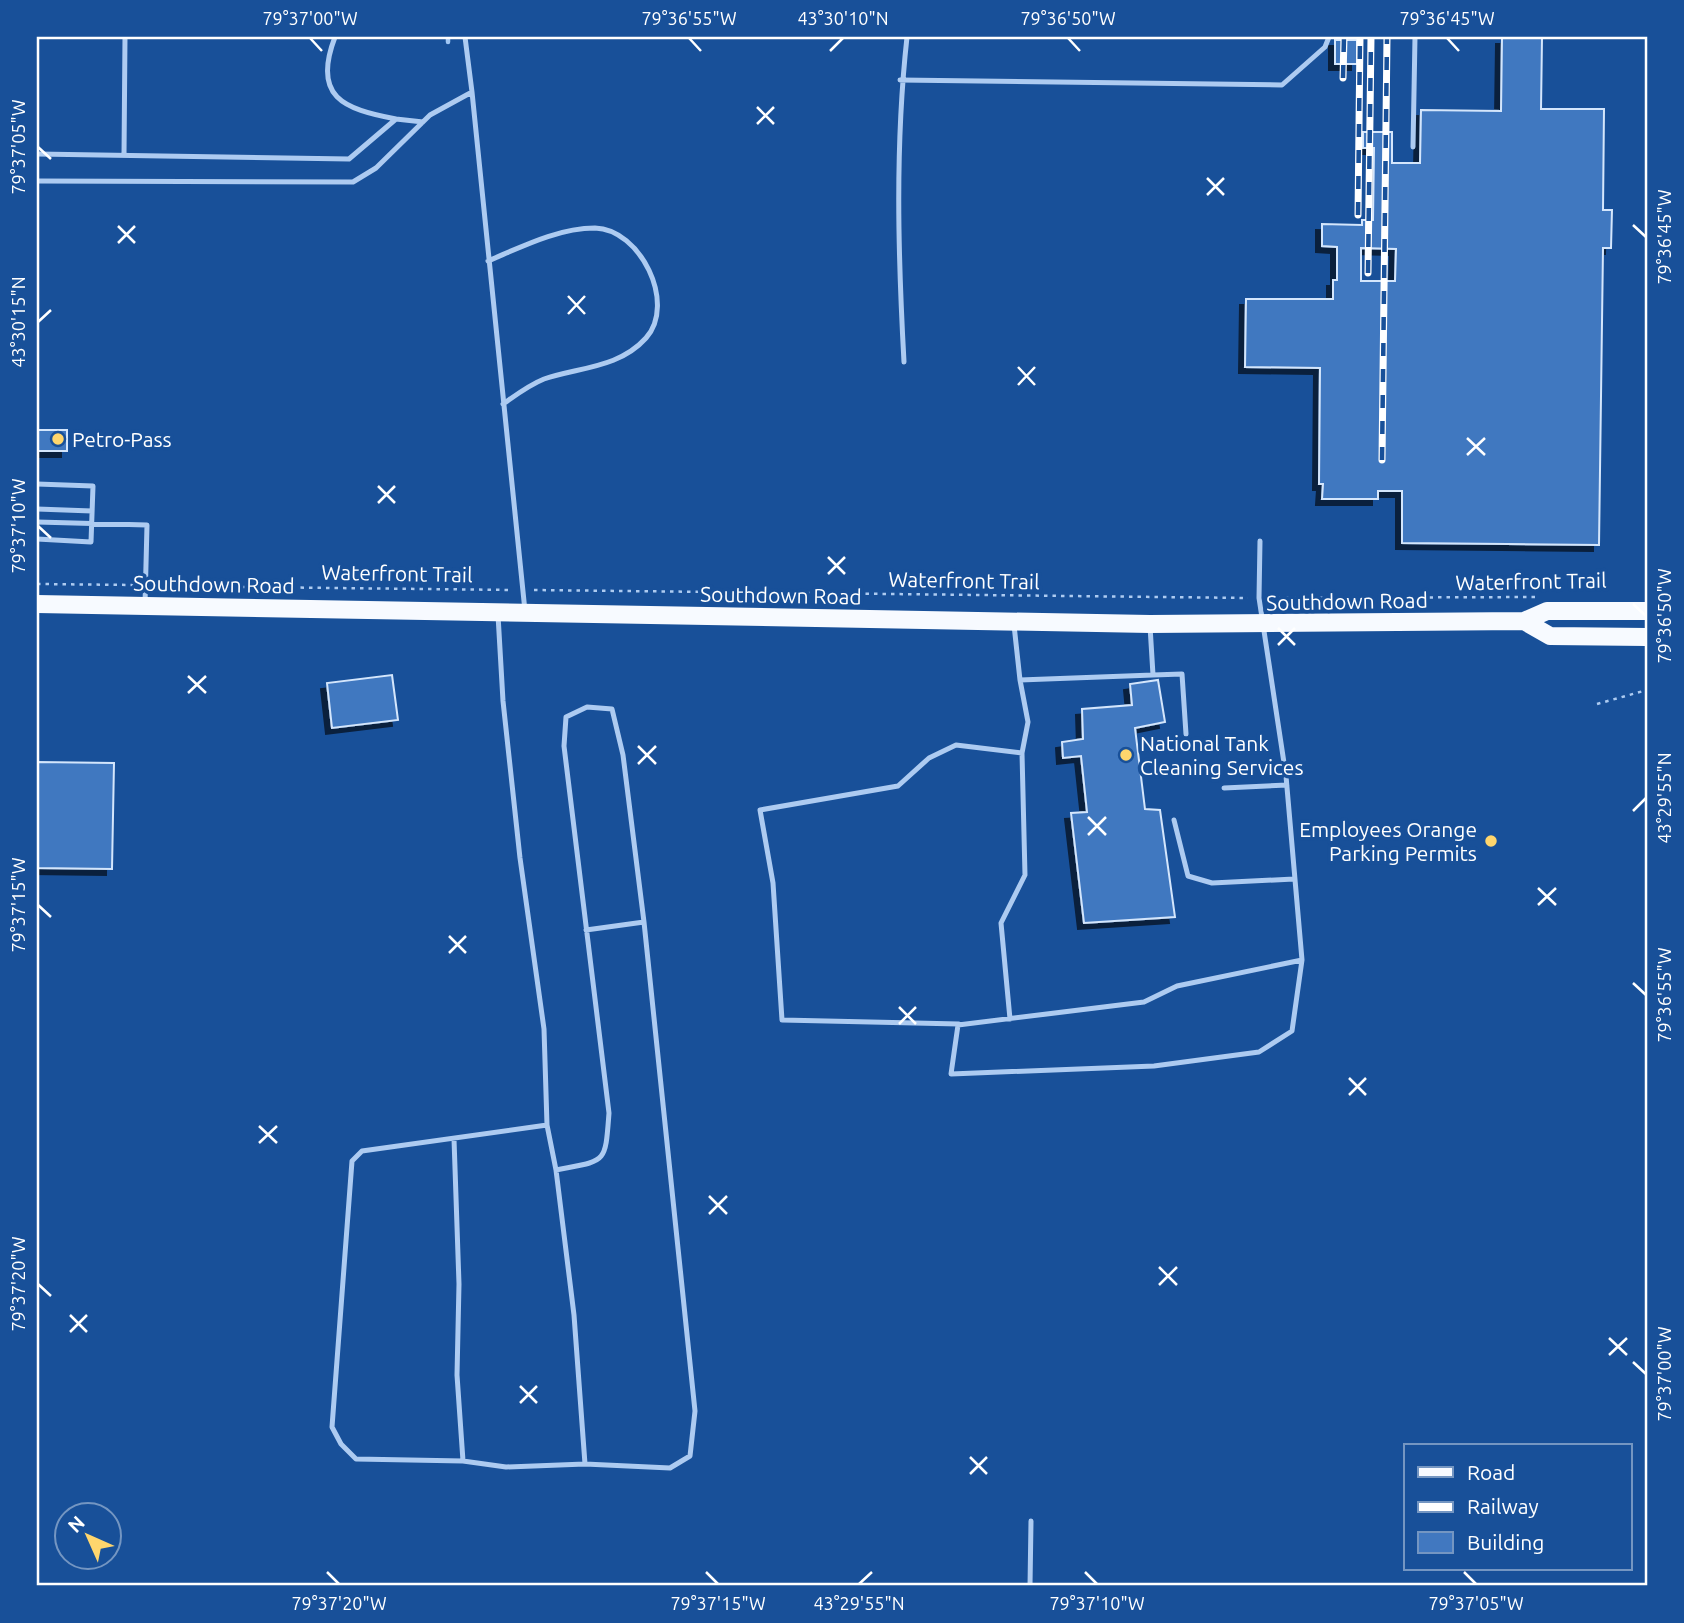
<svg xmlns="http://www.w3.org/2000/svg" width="1684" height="1623" viewBox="0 0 1684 1623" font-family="Ubuntu,sans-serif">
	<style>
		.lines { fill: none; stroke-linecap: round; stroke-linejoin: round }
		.stream { stroke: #a0c6f4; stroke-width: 4.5 }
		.building { fill: #4178c0; stroke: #d4e6fc; stroke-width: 2; fill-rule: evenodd; filter: url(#shadow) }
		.path { stroke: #adcbf1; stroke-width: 2.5; stroke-dasharray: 3.5 5; stroke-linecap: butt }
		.lane { stroke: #adcbf1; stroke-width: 5 }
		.primary { stroke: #f7faff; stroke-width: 18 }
		.rail-casing { stroke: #fff; stroke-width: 7 }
		.rail { stroke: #185099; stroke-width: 4.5; stroke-dasharray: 13; stroke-linecap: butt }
		.ticks { fill: none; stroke: #fff; stroke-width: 2.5 }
		.poi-dot { fill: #ffd66d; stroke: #185099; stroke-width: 2.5 }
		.labels { text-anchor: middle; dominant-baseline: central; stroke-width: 7; stroke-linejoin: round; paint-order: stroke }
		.poi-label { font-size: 21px; fill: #fff; stroke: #185099; text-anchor: start }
		.street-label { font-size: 21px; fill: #fff; stroke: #185099 }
		.neatline { fill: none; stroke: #fff; stroke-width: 2.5 }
		.ticks-label { font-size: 18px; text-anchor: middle; fill: #fff }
	</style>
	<defs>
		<filter id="shadow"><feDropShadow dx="-6" dy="6" stdDeviation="0" flood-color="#0009"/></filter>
	</defs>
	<rect width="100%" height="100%" fill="#185099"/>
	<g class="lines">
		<path class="stream" d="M448,37v5"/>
	</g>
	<path class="building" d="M1502,38h40l-1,71h63l-1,101h9l-1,38h-8l-4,297 -197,-2v-52h-24v8h-56l1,-15h-4l1,-116 -75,-1 1,-68h87v-19h4v-33l-15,-1v-22l40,1v-5h11l1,-72h-11v-16h29v31h28l1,-53 80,1zM1361,248l35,1 -1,32h-34z
		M1335,40h22v24h-22z
		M37,430h30v21h-30z
		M392,675l6,45 -66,8 -5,-45z
		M1158,680l7,42 -30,6 10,81 15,1 15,107 -91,6 -13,-110 16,-1 -6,-56 -18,2 -1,-16 21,-3 -1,-30 50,-4 -2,-21z
		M37,762l77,1 -2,106 -75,-1z"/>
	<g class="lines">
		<path class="path" d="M37,584l98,1
			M156,586l357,4
			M534,590l714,8
			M1268,598l267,-1
			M1597,704l50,-14"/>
		<path class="lane" d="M335,37c-23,60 8,72 61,82
			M900,80l382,5 43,-38 4,-10
			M472,92l53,519
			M1413,147l2,-110
			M37,154l312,5 47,-40 27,3
			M124,155l1,-118
			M37,181l316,1 23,-14 54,-53 42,-23 -7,-55
			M488,261c33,-14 70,-33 107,-33 45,1 82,75 51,110 -27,30 -66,29 -102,41 -15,6 -28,16 -41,25
			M904,362c-6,-109 -9,-216 3,-325
			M37,484l56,2 -2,56 -54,-3
			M37,509l55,2
			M37,522l110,3 -2,79
			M1260,541l-1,57 27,178 16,184 -10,71 -33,21 -105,14 -203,8 7,-49 186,-23 33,-16 125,-26
			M498,615l5,86 17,157 24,171 3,96 9,45 18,145 11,149
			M1014,625l6,55 133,-5 -3,-49
			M1153,675l29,-1 4,60
			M1020,680l8,42 -6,31
			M1224,788l63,-3
			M1174,820l14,56 24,7 82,-4
			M586,930l58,-8
			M959,1024l-177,-4 -9,-137 -13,-73 138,-24 31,-28 27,-13 66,8 3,122 -24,48 9,96
			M547,1125l-185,26 -10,10 -20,266 9,17 15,15 107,2 43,6 79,-3 85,4 20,-12 5,-45 -51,-489 -21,-167 -11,-46 -25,-2 -21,10 -2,29 45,367c-4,52 -2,47 -53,57
			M454,1139l5,145 -2,91 6,86
			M1030,1586l1,-65"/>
		<path class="primary" d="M37,604l1113,20 374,-3 23,-10h100
			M1524,621l26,15 97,1"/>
		<g class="rail-casing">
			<path id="rail" d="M1343,78l1,-41
				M1358,215l2,-178
				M1368,273l3,-236
				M1382,460l5,-423"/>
		</g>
		<use href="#rail" class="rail"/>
	</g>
	<path class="ticks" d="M310,38l12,13M689,38l12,13M1068,38l12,13M1447,38l12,13M830,51l13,-13M757,107l17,17M757,124l17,-17M38,147l13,12M1207,178l17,17M1207,195l17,-17M1633,225l13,12M118,226l17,17M118,243l17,-17M568,296l17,18M568,314l17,-18M38,322l13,-12M1018,367l17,18M1018,385l17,-18M1467,438l18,17M1467,455l18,-17M378,486l17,17M378,503l17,-17M38,526l13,12M828,557l17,17M828,574l17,-17M1633,604l13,12M1278,628l17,17M1278,645l17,-17M188,676l18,17M188,693l18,-17M638,746l18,18M638,764l18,-18M1633,811l13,-13M1088,817l18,18M1088,835l18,-18M1538,888l18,17M38,905l13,12M1538,905l18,-17M449,936l17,17M449,953l17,-17M1633,983l13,12M899,1007l17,17M899,1024l17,-17M1349,1078l17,17M1349,1095l17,-17M259,1126l18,17M259,1143l18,-17M709,1196l18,18M709,1214l18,-18M1159,1267l18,18M38,1284l13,12M1159,1285l18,-18M70,1315l17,17M70,1332l17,-17M1609,1338l18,17M1609,1355l18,-17M1633,1362l13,12M520,1386l17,17M520,1403l17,-17M970,1457l17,17M970,1474l17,-17M327,1572l12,12M706,1572l12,12M1085,1572l12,12M1464,1572l12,12M859,1584l13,-12"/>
	<g class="poi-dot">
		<circle cx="58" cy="439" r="7"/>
		<circle cx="1126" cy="755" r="7"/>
		<circle cx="1491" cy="841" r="7"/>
	</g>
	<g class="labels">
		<g class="poi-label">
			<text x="72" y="439">Petro-Pass</text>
			<text x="1140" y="743">National Tank<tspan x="1140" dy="24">Cleaning Services</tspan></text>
			<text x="1477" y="829" text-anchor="end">Employees Orange<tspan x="1477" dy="24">Parking Permits</tspan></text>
		</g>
		<g class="street-label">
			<text transform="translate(397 573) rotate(1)">Waterfront Trail</text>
			<text transform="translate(964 580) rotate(1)">Waterfront Trail</text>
			<text transform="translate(1531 581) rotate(-1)">Waterfront Trail</text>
			<text transform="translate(214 584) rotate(1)">Southdown Road</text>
			<text transform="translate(781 595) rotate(1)">Southdown Road</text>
			<text transform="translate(1347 601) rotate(-1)">Southdown Road</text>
		</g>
	</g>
	<rect width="1684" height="1623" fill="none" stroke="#185099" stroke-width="77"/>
	<rect x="1404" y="1444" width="228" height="126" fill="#185099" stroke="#7496c2" stroke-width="2"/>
	<rect x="1418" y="1467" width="35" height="10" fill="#f7faff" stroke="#7496c2" stroke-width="2"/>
	<text x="1467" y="1480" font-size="21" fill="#ffffff">Road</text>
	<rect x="1418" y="1502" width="35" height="10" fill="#ffffff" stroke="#7496c2" stroke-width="2"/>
	<text x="1467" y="1514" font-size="21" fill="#ffffff">Railway</text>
	<rect x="1418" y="1532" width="35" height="21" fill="#4178c0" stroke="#7496c2" stroke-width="2"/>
	<text x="1467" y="1550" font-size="21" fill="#ffffff">Building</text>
	<g transform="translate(88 1536) rotate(315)"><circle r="33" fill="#185099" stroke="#7496c2" stroke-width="2"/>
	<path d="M0-5L12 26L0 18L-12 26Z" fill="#ffd66d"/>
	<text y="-10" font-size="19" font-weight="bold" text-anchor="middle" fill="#ffffff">N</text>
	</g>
	<rect x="38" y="38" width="1608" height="1546" class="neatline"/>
	<g class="ticks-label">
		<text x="310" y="25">79°37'00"W</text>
		<text x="689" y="25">79°36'55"W</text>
		<text x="843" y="25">43°30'10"N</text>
		<text x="1068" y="25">79°36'50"W</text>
		<text x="1447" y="25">79°36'45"W</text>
		<text transform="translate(19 147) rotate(-90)" y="6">79°37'05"W</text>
		<text transform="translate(1665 237) rotate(-90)" y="6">79°36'45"W</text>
		<text transform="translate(19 322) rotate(-90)" y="6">43°30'15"N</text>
		<text transform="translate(19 526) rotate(-90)" y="6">79°37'10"W</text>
		<text transform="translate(1665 616) rotate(-90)" y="6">79°36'50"W</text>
		<text transform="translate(1665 798) rotate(-90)" y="6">43°29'55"N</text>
		<text transform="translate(19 905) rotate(-90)" y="6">79°37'15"W</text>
		<text transform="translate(1665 995) rotate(-90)" y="6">79°36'55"W</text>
		<text transform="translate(19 1284) rotate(-90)" y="6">79°37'20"W</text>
		<text transform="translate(1665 1374) rotate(-90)" y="6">79°37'00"W</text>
		<text x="339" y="1610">79°37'20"W</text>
		<text x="718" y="1610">79°37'15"W</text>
		<text x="859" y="1610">43°29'55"N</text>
		<text x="1097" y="1610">79°37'10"W</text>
		<text x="1476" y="1610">79°37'05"W</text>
	</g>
</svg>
